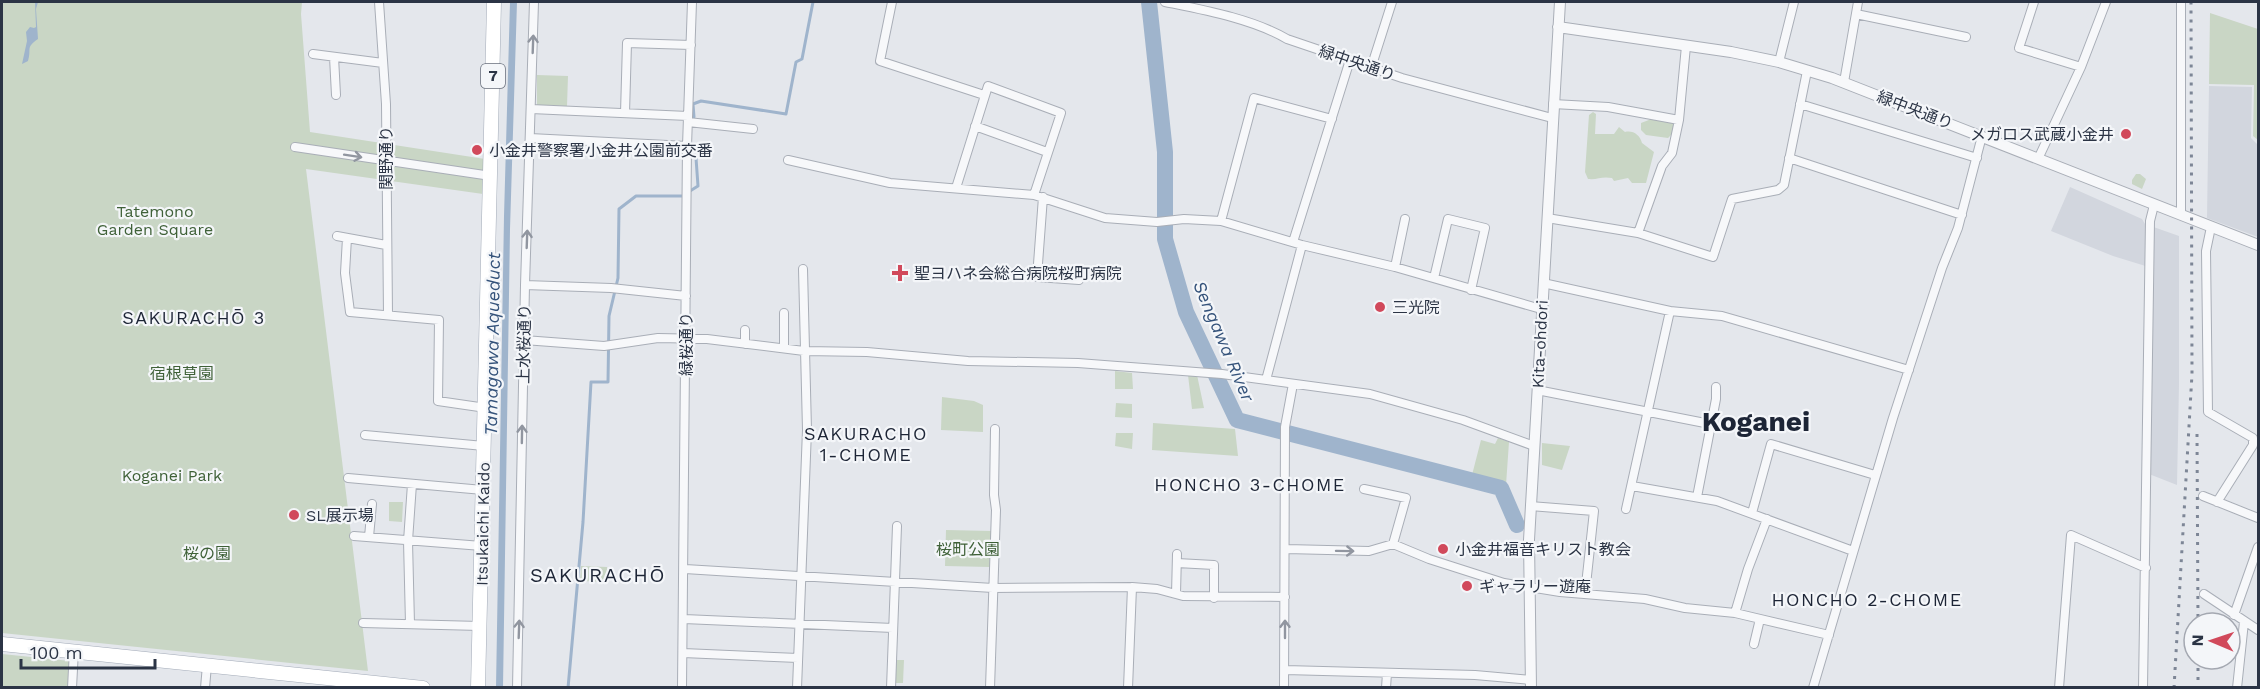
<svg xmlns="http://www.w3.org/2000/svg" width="2260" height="689" viewBox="0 0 2260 689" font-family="'Work Sans','Noto Sans JP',sans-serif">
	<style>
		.built { fill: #d2d6de }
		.green { fill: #c9d6c5 }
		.water { fill: #9fb4cc }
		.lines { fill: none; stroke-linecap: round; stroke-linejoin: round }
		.stream { stroke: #9fb4cc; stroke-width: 3 }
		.river { stroke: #9fb4cc; stroke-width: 16 }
		.minor-casing { stroke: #a9aeb7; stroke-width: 10 }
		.tertiary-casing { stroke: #a9aeb7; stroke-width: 12 }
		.primary-casing { stroke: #a3abb8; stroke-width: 15 }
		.minor { stroke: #f7f8fa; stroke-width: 8 }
		.tertiary { stroke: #f7f8fa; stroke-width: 10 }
		.primary { stroke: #fff; stroke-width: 14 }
		.rail { stroke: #7d8696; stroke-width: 3; stroke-dasharray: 3 6; stroke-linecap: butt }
		.oneway { stroke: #9196a0 }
		.poi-dot { fill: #d1495b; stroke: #f4f6f9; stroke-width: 2 }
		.labels { text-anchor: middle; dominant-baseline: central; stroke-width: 4.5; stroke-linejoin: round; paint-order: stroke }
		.shield { fill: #f4f6f9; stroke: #676e7b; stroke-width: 1.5 }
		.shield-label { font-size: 15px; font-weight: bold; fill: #2b3445 }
		.street-label { font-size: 16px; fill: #2b3445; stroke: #f4f6f9 }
		.poi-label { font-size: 16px; fill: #2b3445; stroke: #f4f6f9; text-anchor: start }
		.park-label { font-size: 16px; fill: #3f6138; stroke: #f4f6f9 }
		.neighbourhood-label { font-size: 18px; letter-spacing: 1.5px; fill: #1d2536; stroke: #f4f6f9 }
		.water-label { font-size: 18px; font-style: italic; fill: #34527a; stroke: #f4f6f9 }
		.quarter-label { font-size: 20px; letter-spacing: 1.5px; fill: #1d2536; stroke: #f4f6f9 }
		.town-label { font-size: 28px; font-weight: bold; fill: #1d2536; stroke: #f4f6f9 }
	</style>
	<rect width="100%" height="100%" fill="#e4e7ec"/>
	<path class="built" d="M2209,86l43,1 -1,51 7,7v92l-51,-19z
		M2070,187l72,32 3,5 34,12v148l-2,101 -28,-11 3,-206 -39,-12 -62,-25z"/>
	<path class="green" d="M2,2h300l-1,12 9,118 175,27 -2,35 -177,-25 62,502 -366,-38z
		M2210,13l48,16v111l-5,-4 1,-51 -45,-1z
		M537,75l31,1 -1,30 -30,-1z
		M1593,112l3,2 -1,20h19l5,-7 6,5c8,-2 15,3 17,11l12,9 -8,31h-14l-4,-5 -14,3 -2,-3c-11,-2 -14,2 -24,1l-3,-7 4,-57z
		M1654,118l7,3h11l3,5 -2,7 -5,5 -22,-3 -5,-5v-7z
		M2136,174h4l6,5 -4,10 -10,-5v-4z
		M1115,371l17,2 1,16h-18z
		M1188,375h9l7,33 -12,1z
		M942,397l32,4 9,4v27l-42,-2z
		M1116,403l16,1v14l-17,-1z
		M1153,423l82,6 3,27 -86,-6z
		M1116,433h17l-1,16 -17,-3z
		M1498,438l11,4 -3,43 -34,-10 9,-35 14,4z
		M1542,443l28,3 -8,24 -20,-5z
		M389,502h14l-1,20 -13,-1z
		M946,530l46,1 -2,36 -45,-1z
		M581,566l26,1v15l-27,-1z
		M2,654l68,7 -2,26 -66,1z
		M896,660h8l-1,23h-8z"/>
	<path class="water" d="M35,2h3l-2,7 2,30c-13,9 -6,9 -10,22l-6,3 5,-23 -1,-9 4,-5 4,1 2,-1z
		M510,2h7l-7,227 -7,458 -7,1 8,-472z"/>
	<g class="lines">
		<path class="stream" d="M694,117l-1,-13 8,-3 85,13 10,-52 6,-3 11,-57
			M690,191l8,-5 -2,-28
			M568,688l15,-166 8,-140h17l1,-66 9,-38 1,-69 17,-13h47"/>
		<path class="river" d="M1149,2l16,150v87l21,73 51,108 264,68 16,37"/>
		<g class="minor-casing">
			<path id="minor" d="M379,2l7,102 2,210
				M892,2l-12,59 104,34
				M1165,2c39,8 88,17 122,37l115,39 150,40
				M2034,2l-15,46 62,19
				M2181,2v213
				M1856,14l110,23
				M313,54l70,9
				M334,57l2,38
				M1779,62l15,-60
				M1371,68l21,-66
				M1844,82l14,-80
				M1553,104l55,3 71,13
				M1800,104l177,54
				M531,109l157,7
				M625,113l2,-70 64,2
				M688,122l65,7
				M975,126l72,26
				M530,138l157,8
				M295,147l196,29
				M1789,158l173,57
				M2038,159l43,-92 25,-65
				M788,160l102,23 144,12 71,23 52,4 27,-3 37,2 81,24 93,22 146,42
				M956,188l32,-102 73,27 -27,82
				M1043,197l-6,80 42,3
				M1547,218l91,15 75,24 19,-58 46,-9 6,-5 23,-114
				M1221,221l33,-123 78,21
				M2211,227l-5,24 2,161 45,26v7l-36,57
				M1638,233l24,-67 10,-13 7,-33 7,-74
				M337,236l49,9
				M347,238l-2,35 5,39 89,8 -1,81 48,7
				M1293,242l57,-182
				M1395,267l10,-48
				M1434,278l14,-59 37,9 -14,62
				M1543,283l127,28 52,5 187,54
				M525,285l86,3 75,8
				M524,340l80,6 54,-8 49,1 97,12 63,1 101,9 110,2 144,11 148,20 93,26 71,26
				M745,344v-14
				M784,348v-35
				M1266,380l36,-135
				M1537,390l173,34
				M365,435l119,11
				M348,478l135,12
				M1632,486l85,15 136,50
				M1364,489l42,9 -13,46
				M2203,496l55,22
				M1697,497l19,-98v-12
				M1530,506l64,5 -9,83
				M1626,509l44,-198
				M1752,513l19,-69 104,31
				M354,536l128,10
				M369,537l3,-33
				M1286,549l83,2 24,-7 36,15 75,24 56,9 85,7 40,9 50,5 94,22
				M1177,563l37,2v33
				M685,569l308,19 139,-1 25,2 26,7 102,1
				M1176,594l1,-40
				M2204,594l54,36
				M1735,613l13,-44 19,-50
				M2234,615l24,-68
				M684,619l209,9
				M363,623l117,3
				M410,624l-2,-83 4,-57
				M1754,644l6,-25
				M683,653l115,5
				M1285,670l190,5 56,5
				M72,688l2,-38
				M205,688l2,-23
				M517,688l8,-403 9,-283
				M682,688l5,-542 5,-144
				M797,688l10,-258 -4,-161
				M891,688l6,-162
				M990,688l6,-178 -2,-15 1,-66
				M1128,688l4,-101
				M1284,688l1,-261 8,-43
				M1386,688l1,-15
				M1813,688l80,-270 49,-150 16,-40 24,-92
				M2059,688l12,-153 75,33
				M2143,688l7,-467 4,-16
				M2237,688l7,-66"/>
		</g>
		<g class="tertiary-casing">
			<path id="tertiary" d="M1558,27l173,25 48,10 53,16 426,167
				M1531,688l-2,-148 31,-538"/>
		</g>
		<g class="primary-casing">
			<path id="primary" d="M2,644l421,44
				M478,688l16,-686"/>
		</g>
		<use href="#minor" class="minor"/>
		<use href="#tertiary" class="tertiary"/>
		<use href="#primary" class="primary"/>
		<path class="rail" d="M2197,434l1,189
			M2198,659v29
			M2174,688l18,-314 -1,-372"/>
	</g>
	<defs><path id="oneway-shaft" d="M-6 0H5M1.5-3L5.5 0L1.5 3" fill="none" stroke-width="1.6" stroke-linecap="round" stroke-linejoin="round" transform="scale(1.5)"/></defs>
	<g class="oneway">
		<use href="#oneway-shaft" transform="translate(533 44) rotate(-88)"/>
		<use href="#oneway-shaft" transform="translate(353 156) rotate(9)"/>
		<use href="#oneway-shaft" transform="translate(527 239) rotate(-88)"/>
		<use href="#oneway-shaft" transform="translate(522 434) rotate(-89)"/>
		<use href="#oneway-shaft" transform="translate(1345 551) rotate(1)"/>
		<use href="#oneway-shaft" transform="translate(519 629) rotate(-88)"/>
		<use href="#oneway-shaft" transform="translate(1285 629) rotate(-90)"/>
	</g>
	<g class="poi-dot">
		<circle cx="2126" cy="134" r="6"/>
		<circle cx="477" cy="150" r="6"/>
		<path d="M897 264h6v6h6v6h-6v6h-6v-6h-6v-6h6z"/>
		<circle cx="1380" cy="307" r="6"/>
		<circle cx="294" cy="515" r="6"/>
		<circle cx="1443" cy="549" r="6"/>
		<circle cx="1467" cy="586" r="6"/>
	</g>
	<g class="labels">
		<rect class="shield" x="481" y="64" width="24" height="24" rx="4.5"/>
		<g class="shield-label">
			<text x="493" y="76">7</text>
		</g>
		<g class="street-label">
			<text transform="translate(1357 63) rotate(19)">緑中央通り</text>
			<text transform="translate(1915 110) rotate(21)">緑中央通り</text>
			<text transform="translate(386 158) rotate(-90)">関野通り</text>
			<text transform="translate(524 344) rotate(-89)">上水桜通り</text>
			<text transform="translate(686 344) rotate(-90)">緑桜通り</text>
			<text transform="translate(1540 344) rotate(-87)">Kita-ohdori</text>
			<text transform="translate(483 524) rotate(-89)">Itsukaichi Kaido</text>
		</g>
		<g class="poi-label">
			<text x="2114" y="134" text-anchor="end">メガロス武蔵小金井</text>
			<text x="489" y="150">小金井警察署小金井公園前交番</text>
			<text x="914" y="273">聖ヨハネ会総合病院桜町病院</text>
			<text x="1392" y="307">三光院</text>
			<text x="306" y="515">SL展示場</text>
			<text x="1455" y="549">小金井福音キリスト教会</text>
			<text x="1479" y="586">ギャラリー遊庵</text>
		</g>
		<g class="park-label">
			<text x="155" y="211">Tatemono<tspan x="155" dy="18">Garden Square</tspan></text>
			<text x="182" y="373">宿根草園</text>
			<text x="172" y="475">Koganei Park</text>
			<text x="968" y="549">桜町公園</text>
			<text x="207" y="553">桜の園</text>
		</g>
		<g class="neighbourhood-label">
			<text x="194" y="317">SAKURACHŌ 3</text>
			<text x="866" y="433">SAKURACHO<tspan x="866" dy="21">1-CHOME</tspan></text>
			<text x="1250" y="484">HONCHO 3-CHOME</text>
			<text x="1867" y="599">HONCHO 2-CHOME</text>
		</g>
		<g class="water-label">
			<text transform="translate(1224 341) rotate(67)">Sengawa River</text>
			<text transform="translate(492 344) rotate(-89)">Tamagawa Aqueduct</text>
		</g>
		<g class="quarter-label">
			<text x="598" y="575">SAKURACHŌ</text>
		</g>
		<g class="town-label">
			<text x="1756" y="421">Koganei</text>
		</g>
	</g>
	<rect width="2260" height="689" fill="none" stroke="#2b3445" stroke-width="6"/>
	<g transform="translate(2212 641) rotate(272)"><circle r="28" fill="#f4f6f9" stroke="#a4a8b1" stroke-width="1.5"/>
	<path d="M0-4.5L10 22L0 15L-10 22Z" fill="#d1495b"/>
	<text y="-9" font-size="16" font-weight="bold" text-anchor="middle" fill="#2b3445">N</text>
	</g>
	<path d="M21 659v9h134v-9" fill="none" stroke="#2b3445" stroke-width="3"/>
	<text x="30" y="659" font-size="18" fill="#2b3445" stroke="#f4f6f9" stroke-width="4.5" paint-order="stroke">100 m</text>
</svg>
